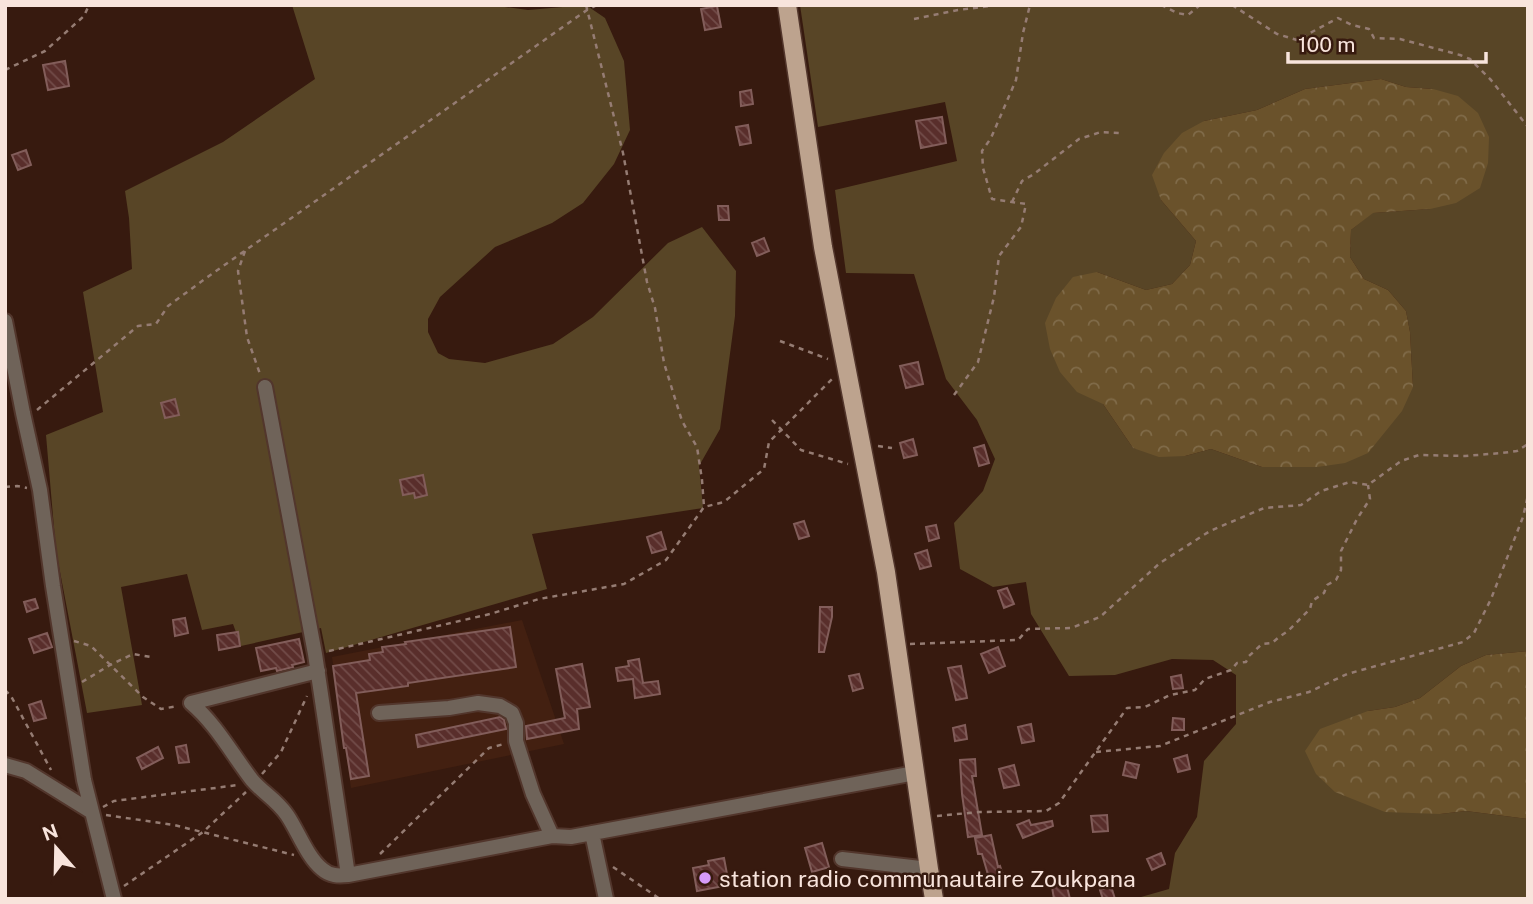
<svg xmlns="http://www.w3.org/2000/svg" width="1533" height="904" viewBox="0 0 1533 904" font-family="'Public Sans',sans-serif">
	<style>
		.built { fill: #432011 }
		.grass { fill: #584526; fill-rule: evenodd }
		.forest { fill: url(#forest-crowns) }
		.building { fill: url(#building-back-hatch); stroke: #825d5a; stroke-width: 2 }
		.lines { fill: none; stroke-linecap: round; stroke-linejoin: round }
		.minor-casing { stroke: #52362c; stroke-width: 18 }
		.major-casing { stroke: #52362c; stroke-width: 21 }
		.path { stroke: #957c73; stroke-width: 2.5; stroke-dasharray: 5 5; stroke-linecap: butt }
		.minor { stroke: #6f6359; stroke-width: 14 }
		.major { stroke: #bda38e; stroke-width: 18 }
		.poi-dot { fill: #d69bf9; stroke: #371a0f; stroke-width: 2.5 }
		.labels { text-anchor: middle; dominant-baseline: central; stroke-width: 5; stroke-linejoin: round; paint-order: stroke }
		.poi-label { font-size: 23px; fill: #f8e4dc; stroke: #371a0f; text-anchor: start }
	</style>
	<defs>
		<pattern id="forest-crowns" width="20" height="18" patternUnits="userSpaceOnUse" patternTransform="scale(1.75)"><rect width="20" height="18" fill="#6a522b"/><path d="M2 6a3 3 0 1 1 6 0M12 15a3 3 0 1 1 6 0" fill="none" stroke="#806b49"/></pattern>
		<pattern id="building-back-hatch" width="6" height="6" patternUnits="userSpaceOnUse" patternTransform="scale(1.75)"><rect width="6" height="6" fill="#592e2b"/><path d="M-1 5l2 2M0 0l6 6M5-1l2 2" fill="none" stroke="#724c49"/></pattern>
	</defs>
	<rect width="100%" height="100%" fill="#371a0f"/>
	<path class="built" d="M522,620l42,124 -213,44 -19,-131z"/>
	<path class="grass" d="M292,5h198l38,5 58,-5 19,13 19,43 6,69 -16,34 -31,39 -31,20 -57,24 -55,50 -12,22v13l10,21 11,6 36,4 68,-19 40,-27 75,-74 34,-16 34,44 -1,45 -15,113 -21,37 4,42 -171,26 15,55 -221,64 -5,-25 -80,18 -8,-22 -31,6 -15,-56 -66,13 21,118 -55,8 -31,-162 -10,-116 57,-23 -20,-120 49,-23 -3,-51 -4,-27 98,-49 92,-63z
		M800,5h728v646l-42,4 -25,11 -41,32 -25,9 -27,4 72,103 26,-3 62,8v80h-394l35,-10 6,-36 22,-36 7,-56 32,-37v-49l-23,-15 -41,-1 -57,16 -46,1 -38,-62 -5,-32 -33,5 -33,-18 -6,-46 29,-32 12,-32 -18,-39 -31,-41 -32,-105 -68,-1 -11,-83 122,-29 -12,-59 -127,25zM1381,79l25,8 27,2 -3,120 -58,4 -21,17 -1,27 14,22 24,11 18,21 4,21 3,55 -151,80 -51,-18 -26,7 -52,-8 -30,-44 -6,-132 49,18 26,-6 18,-19 6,-24 -35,-41 43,-79 53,-11 48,-21z"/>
	<path class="forest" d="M1381,79l25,8 27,2 25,7 20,17 11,24 -1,26 -8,25 -24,15 -26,6 -57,4 -22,17 -1,27 14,22 24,11 18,21 4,21 3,55 -11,24 -34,42 -23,10 -28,4h-55l-51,-18 -26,7 -26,1 -26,-9 -30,-44 -26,-12 -17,-20 -10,-23 -5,-26 11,-25 17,-21 24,-5 49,18 26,-6 18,-19 6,-24 -35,-41 -9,-25 12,-22 18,-20 22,-12 53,-11 48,-21z
		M1528,651v168l-62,-8 -26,3 -55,-2 -50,-20 -19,-18 -11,-23 15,-22 48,-18 27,-4 25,-9 41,-32 25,-11z"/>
	<path class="building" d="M717,6l4,21 -16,3 -4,-21z
		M65,61l4,25 -21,4 -5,-25z
		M751,90l2,14 -12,2 -1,-14z
		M942,117l4,26 -25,5 -5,-27z
		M748,125l3,18 -11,2 -4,-18z
		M26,150l5,15 -13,5 -6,-15z
		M718,206h10l1,14h-10z
		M764,238l5,13 -12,5 -5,-13z
		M918,362l5,22 -17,4 -6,-22z
		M175,399l4,16 -14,3 -4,-15z
		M913,439l4,16 -13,3 -4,-15z
		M984,445l5,18 -10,3 -5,-18z
		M423,475l4,20 -12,3 -1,-5 -11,2 -3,-15z
		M804,521l5,15 -10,3 -5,-15z
		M936,525l3,13 -10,3 -3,-14z
		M661,532l5,17 -14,4 -5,-16z
		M927,550l4,16 -11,3 -5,-15z
		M1007,588l7,16 -10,4 -6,-17z
		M35,599l3,9 -11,4 -3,-10z
		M820,607h12v10l-8,35h-5z
		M185,618l3,15 -13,3 -2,-16z
		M510,627l6,40 -108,16v3l-52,7 13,83 -18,3 -5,-31h-2l-11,-82 37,-6 -1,-6 14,-2 -1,-5 24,-3 -1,-2z
		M238,632l2,14 -21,4 -2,-15z
		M47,633l5,14 -18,6 -5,-14z
		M299,639l5,23 -12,3 1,2 -16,4 -1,-3 -15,3 -5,-23z
		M998,647l7,19 -16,7 -8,-19z
		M639,659l4,24 15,-2 2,13 -25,4 -2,-19 -15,2 -2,-13 13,-2 -1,-5z
		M582,664l8,43 -13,2 2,20 -52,10 -1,-13 39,-8 -9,-49z
		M961,666l6,32 -11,2 -8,-32z
		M859,674l4,14 -10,3 -4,-15z
		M1181,675l2,13 -10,1 -2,-12z
		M41,701l5,17 -12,3 -5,-16z
		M500,717l4,3 2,9 -88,18 -2,-12z
		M1173,718l11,1v11h-12z
		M1031,724l3,17 -12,2 -4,-16z
		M965,725l2,14 -12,2 -2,-13z
		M186,745l3,17 -10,1 -3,-16z
		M158,747l5,11 -21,11 -5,-11z
		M1187,755l3,14 -12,3 -4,-13z
		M975,759l1,17h-4l10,59 -14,2 -6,-43 -2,-34z
		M1126,762l13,3 -3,13 -13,-3z
		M1014,765l5,20 -15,3 -5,-19z
		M1107,815l1,16 -15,1 -2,-16z
		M1029,820l2,5 21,-4 1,5 -30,12 -6,-13z
		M991,835l7,32 2,-1 5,15 -14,4 -9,-31h-4l-3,-16z
		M822,843l7,24 -17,5 -7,-24z
		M1161,853l4,11 -13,6 -5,-11z
		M724,858l5,27 -32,6 -4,-23 16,-3 -1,-4z
		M1066,883l4,16h-16l-2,-12z
		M1111,886l4,13h-12l-3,-9z"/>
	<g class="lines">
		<g class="minor-casing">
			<path id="minor" d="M5,321l18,92 17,77 13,96 31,194 30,119
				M265,387l50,267 33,221 204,-39 19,1 344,-64
				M191,703c25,21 41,51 61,77 11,13 24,19 35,35 11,16 20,42 35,54 8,7 16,7 26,6
				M191,703l127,-32
				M379,713l70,-5 29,-5 22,3 12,7 4,10v18l17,53 19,42
				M5,765l21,6 66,41
				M592,833l14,66
				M842,859l87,10"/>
		</g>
		<g class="major-casing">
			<path id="major" d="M787,5l36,242 63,325 43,297 5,30"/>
		</g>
		<path class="path" d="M586,5l37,148 24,129 8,26 9,55 18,58 15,26 5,33 2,27
			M1161,5l16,8 11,2 12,-10
			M1232,5l45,29 20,6 41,-22 14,7 17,4 5,9 26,1 60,16 10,4 21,21 37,47
			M914,19l44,-9 41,-5
			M5,70l40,-19 39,-35 5,-11
			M1012,202l10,-21 12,-7 45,-35 22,-7 20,1
			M245,251l-7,20 9,66 13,37
			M780,341l48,18
			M954,395l24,-33 16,-65 5,-41 22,-29 5,-23 -34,-5 -9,-31 -1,-17 9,-13 25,-58 7,-47 7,-28
			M37,410l101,-84 18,-2 12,-18 41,-30 378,-266 10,-5
			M772,420l29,30 47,14
			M878,446l14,2
			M5,487l12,-1 10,2
			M74,641l17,5 52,51 18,12 17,-3
			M910,644l108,-4 10,-11 43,-1 29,-11 60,-54 50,-32 54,-23 37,-3 20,-14 29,-9 18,3 33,-24 18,-6 46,1 37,-3 15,-2 11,-7
			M329,651l161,-37 49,-15 85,-15 42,-24 38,-53 20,-5 40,-33 5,-27 63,-63
			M82,682l28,-17 23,-11 18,3
			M5,690l6,6 40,74
			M1096,752l64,-6 110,-44 39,-10 38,-18 116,-32 11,-9 17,-34 32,-82 5,-22
			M262,774l19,-22 26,-56
			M103,807l11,-6 124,-16
			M106,815l68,10 120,30
			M937,816l42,-4 67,-1 13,-8 68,-95 18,-1 25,-12 25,-5 10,-11 26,-9 6,-7 9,-1 3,-6 13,-12 10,-1 7,-6 9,-6 22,-22 2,-8 12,-8 3,-8 9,-5 5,-10v-19l16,-32 13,-20 -2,-14
			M380,854l109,-106 15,-4
			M613,867l47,32
			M124,886l79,-54 43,-40"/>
		<use href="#minor" class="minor"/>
		<use href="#major" class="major"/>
	</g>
	<circle class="poi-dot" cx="705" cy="878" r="7"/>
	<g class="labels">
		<g class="poi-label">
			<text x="719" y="878">station radio communautaire Zoukpana</text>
		</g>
	</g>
	<rect width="1533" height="904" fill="none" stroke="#f8e4dc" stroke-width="14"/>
	<g transform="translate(56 848) rotate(340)" stroke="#371a0f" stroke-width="5" paint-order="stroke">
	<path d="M0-5L12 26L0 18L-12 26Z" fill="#f8e4dc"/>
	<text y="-10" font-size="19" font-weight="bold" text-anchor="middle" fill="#f8e4dc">N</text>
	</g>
	<path d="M1288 52v10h198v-10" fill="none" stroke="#f8e4dc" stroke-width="3.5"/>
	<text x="1298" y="52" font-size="21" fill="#f8e4dc" stroke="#371a0f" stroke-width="5" paint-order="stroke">100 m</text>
</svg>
